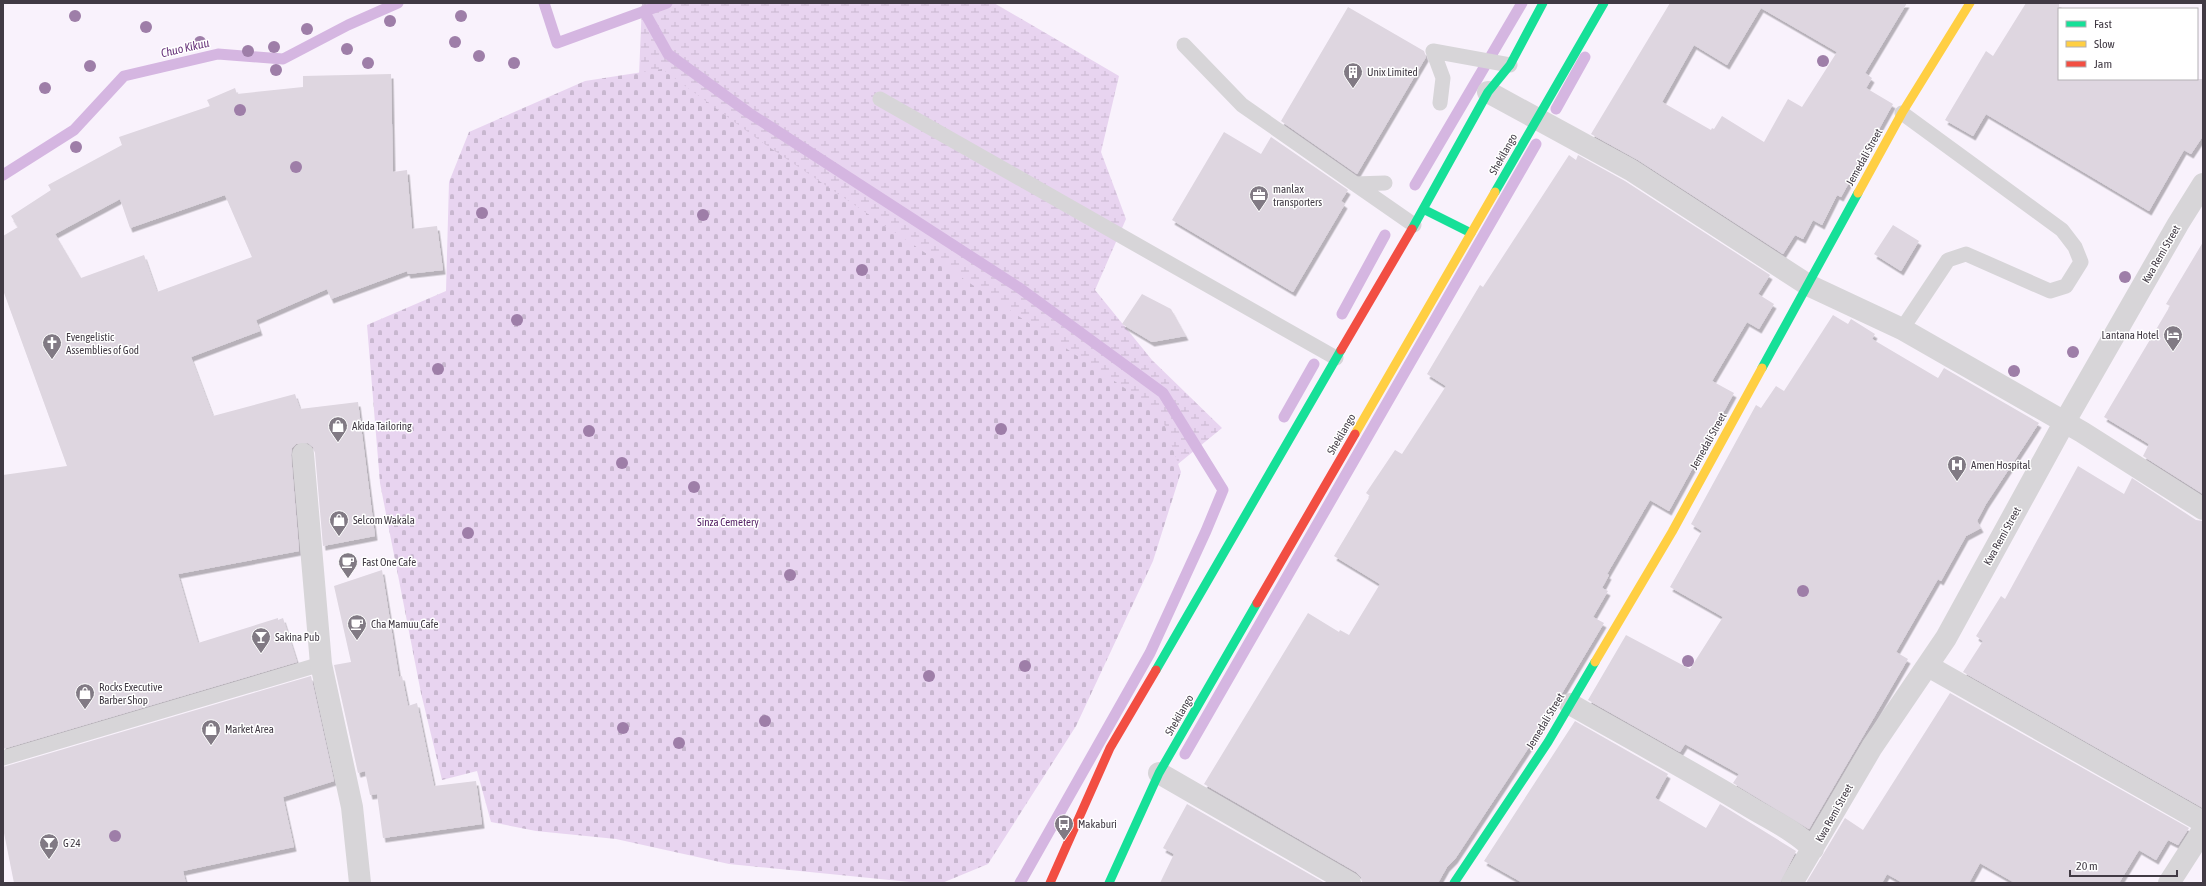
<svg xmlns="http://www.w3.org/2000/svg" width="2206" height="886" viewBox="0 0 2206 886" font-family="'Asap Condensed',sans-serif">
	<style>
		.wetland { fill: url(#wetland-marsh) }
		.cemetery { fill: url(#cemetery-stones) }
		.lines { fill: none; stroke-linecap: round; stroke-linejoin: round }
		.stream { stroke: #d5b6e1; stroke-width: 11 }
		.building { fill: #ded6e0; fill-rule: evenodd; filter: url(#shadow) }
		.lane { stroke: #d7d5d8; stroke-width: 15 }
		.street { stroke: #d7d5d8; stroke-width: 22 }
		.fast { stroke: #16e098; stroke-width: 9 }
		.slow { stroke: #ffcf43; stroke-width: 9 }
		.jam { stroke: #f24e42; stroke-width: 9 }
		.tree { fill: #9e7ea8 }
		.labels { text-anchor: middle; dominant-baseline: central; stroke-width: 3; stroke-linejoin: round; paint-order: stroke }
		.poi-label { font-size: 11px; fill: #413a44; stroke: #fff; text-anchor: start }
		.street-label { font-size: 11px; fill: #413a44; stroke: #fff }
		.park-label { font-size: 11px; fill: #531f64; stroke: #fff }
		.water-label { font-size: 12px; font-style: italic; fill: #6a367c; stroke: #fff }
	</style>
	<defs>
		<pattern id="wetland-marsh" width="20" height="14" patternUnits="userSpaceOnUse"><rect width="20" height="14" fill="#e8d4f0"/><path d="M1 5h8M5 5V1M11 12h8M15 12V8" fill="none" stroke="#c8b7cf"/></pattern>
		<pattern id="cemetery-stones" width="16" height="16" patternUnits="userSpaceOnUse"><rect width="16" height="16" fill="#e8d4f0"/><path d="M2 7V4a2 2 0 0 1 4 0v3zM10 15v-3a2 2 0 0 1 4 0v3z" fill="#c8b7cf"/></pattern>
		<filter id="shadow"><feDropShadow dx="2.5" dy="4.5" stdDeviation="0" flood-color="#0004"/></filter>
	</defs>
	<rect width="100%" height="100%" fill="#f9f2fc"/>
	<path class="wetland" d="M642,3h352l125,73 -18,76 25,67 -31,71 57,70 70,68 -77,63 -507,-391z"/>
	<path class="cemetery" d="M662,69l101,74 397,269 21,60 -28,89 -77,165 -88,138 -46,19h-22l-191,-19 -113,-25 -80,-8 -45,-9 -14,-51 -35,9 -21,-87 -41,-210 -13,-158 79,-34 3,-109 20,-50 116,-51z"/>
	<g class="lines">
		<path class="stream" d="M544,3l13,40 110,-40
			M644,11l24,43 81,59 269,174 145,106 60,97 -17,41 -56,122 -130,230
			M1556,109l29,-52
			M3,175l71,-45 50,-54 94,-22 65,5 65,-34 50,-22
			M1415,185l107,-182
			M1342,314l43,-79
			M1284,417l30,-53
			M1185,754l351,-610"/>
	</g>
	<path class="building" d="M1670,3h237l-42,70 7,5 -6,10 27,16 -52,93 -4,-2 -15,30 -9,-5 -10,19 -8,-4 -12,19 -145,-94 -47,-26zM1761,8l76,44 -35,55 -14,-8 -24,43 -42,-26 -8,13 -2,-1 -1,2 -49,-28 32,-57 33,20z
		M2026,3h33v76h144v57l-12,18 -7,-4 -35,61 -163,-97 -13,22 -28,-16 41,-69 7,5z
		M1348,7l76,44 2,6 -69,117 -76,-53z
		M391,74l2,98 14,-2 5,59 25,-3 6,44 -35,4 -1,-3 -76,28 -4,-10 -71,31 4,11 -69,26 22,59 82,-22 5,15 58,-7 17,134 -52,10 -8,-93 -2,-6 -5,-4 -12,1 -4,4 -1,7 8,96 -121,23 20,69 80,-25v2l5,-2 14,44 -294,87v-274l64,-9 -64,-176v-54l15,-9 -7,-11 40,-26 -3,-5 74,-40 -3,-8 91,-31 -3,-6 28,-12 2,6 66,-7v-11zM225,195l27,62 -95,35 -13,-37 -63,23 -26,-44 65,-35 10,29z
		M1224,132l37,22 10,-17 77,53 -7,11 4,3 -52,88 -121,-72z
		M1569,155l7,5 2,-5 47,26 145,94 -12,19 16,10 -15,25 -12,-7 -35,59 22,12 -65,118 -19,-11 -43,74 2,1 -7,13 6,3 -15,26 11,6 -67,112 -82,124 -8,8 -9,16h-76l-1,-6 -5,-5 -152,-88 104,-171 31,19 1,-2 9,5 31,-51 -46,-28 36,-60 -4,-3 29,-43 7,4 44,-68 -19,-12 53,-89 3,2z
		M1893,225l26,16 -18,30 -27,-17z
		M2203,242v252l-60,-38 6,-12 -45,-27 66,-111 -4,-2z
		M1142,294l29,15 15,27 -34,6 -30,-18z
		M1833,315l15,9 3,-5 24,15 -3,5 66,39 6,-10 95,55 -53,81 -9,17 4,7 -15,8 -25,45 -3,-2 -42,73 12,7 -99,170 -76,-46 6,-9 -54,-30 -5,8 -92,-52 38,-65 64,34 33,-52 -53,-30 32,-56 -11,-7 65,-119 5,3 15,-22 8,5z
		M2078,466l46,28 8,-16 64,42 7,1v287l-240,-136 20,-31 -7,-5 25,-40 4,3z
		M382,570l17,107 3,-1 6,30 9,-3 17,83 42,-5 6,43 -99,14 -6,-44 -7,1 -5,-24 -7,2 -24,-108 17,-3 -17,-76z
		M311,676l23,105 -51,16 11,50 -111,24 3,12h-172l-11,-55v-61z
		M1950,693l239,135 -11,17 -10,-5 -12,20 -17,-10 -20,33h-104l-35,-20 -11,20h-66l-16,-9 -5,9h-76l39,-65 18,12z
		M1575,721l93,53 -13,24 51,30 14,-24 76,47 -16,32h-257l-39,-22z
		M1187,804l138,79h-165l14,-29 -11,-6z"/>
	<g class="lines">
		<path class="lane" d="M1184,45l58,60 113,79
			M880,99l456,259
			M1440,103l3,-25 -10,-27 77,14
			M1902,113l160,117 13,17 6,15 -15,24 -16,5 -84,-37 -18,6 -46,69
			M1385,183l-30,1 59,41
			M3,758l318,-94"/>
		<path class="street" d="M1488,92l143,78 177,115 94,44 180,103 121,77
			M303,454l18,210 31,143 8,76
			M1928,666l275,156
			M1570,704c58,33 117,65 175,100 22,14 50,26 68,45
			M1159,773l191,110
			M1792,883l80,-136 74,-109 118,-215 114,-199 25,-40
			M2169,883l34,-53"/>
		<path class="fast" d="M1495,192l109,-189
			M1423,209l48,24
			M1412,229l76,-137 22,-27 33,-62
			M1762,368l96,-175
			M1156,670l185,-320
			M1109,883l50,-110 98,-170
			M1454,883l94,-141 47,-80"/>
		<path class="slow" d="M1858,193l44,-80 68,-110
			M1355,434l140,-242
			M1595,662l77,-130 90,-164"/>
		<path class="jam" d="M1341,350l71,-121
			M1257,603l98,-169
			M1050,883l60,-135 46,-78"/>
	</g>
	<g class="tree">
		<circle cx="75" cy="16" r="6"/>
		<circle cx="461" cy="16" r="6"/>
		<circle cx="390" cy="21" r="6"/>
		<circle cx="146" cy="27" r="6"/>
		<circle cx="307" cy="29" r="6"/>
		<circle cx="200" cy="42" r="6"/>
		<circle cx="455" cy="42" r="6"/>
		<circle cx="274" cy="47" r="6"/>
		<circle cx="347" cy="49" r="6"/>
		<circle cx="248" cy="51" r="6"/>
		<circle cx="479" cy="56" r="6"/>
		<circle cx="1823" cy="61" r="6"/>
		<circle cx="368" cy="63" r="6"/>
		<circle cx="514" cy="63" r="6"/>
		<circle cx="90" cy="66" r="6"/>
		<circle cx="276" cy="70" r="6"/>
		<circle cx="45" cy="88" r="6"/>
		<circle cx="240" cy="110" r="6"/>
		<circle cx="76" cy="147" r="6"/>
		<circle cx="296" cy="167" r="6"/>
		<circle cx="482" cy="213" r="6"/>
		<circle cx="703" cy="215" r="6"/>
		<circle cx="862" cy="270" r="6"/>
		<circle cx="2125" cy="277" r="6"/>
		<circle cx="517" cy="320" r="6"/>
		<circle cx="2073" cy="352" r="6"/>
		<circle cx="438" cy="369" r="6"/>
		<circle cx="2014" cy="371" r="6"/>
		<circle cx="1001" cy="429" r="6"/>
		<circle cx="589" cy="431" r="6"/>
		<circle cx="622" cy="463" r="6"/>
		<circle cx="694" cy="487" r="6"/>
		<circle cx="468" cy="533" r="6"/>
		<circle cx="790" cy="575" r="6"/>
		<circle cx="1803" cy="591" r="6"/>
		<circle cx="1688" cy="661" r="6"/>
		<circle cx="1025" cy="666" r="6"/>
		<circle cx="929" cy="676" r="6"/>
		<circle cx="765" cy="721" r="6"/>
		<circle cx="623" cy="728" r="6"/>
		<circle cx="679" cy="743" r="6"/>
		<circle cx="115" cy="836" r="6"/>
	</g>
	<defs>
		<g id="building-pin" transform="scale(1)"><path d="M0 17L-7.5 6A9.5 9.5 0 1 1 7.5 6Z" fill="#817a84" stroke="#fff"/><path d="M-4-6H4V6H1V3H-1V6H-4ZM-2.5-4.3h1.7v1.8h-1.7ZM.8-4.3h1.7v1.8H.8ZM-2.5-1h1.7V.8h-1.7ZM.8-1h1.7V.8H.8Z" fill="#fff"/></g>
		<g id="office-pin" transform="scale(1)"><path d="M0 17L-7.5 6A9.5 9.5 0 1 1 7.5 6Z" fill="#817a84" stroke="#fff"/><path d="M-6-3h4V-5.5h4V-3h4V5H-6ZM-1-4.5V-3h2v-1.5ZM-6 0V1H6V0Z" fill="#fff"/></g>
		<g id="hotel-pin" transform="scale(1)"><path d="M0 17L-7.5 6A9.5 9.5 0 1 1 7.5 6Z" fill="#817a84" stroke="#fff"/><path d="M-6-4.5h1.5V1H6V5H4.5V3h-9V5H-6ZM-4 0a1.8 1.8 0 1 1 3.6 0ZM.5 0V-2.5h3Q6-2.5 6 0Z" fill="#fff"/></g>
		<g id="church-pin" transform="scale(1)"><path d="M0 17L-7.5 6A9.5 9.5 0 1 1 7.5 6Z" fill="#817a84" stroke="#fff"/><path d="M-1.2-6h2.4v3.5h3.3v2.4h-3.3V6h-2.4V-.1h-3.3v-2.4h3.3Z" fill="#fff"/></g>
		<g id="shop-pin" transform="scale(1)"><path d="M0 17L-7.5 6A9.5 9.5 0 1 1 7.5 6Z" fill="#817a84" stroke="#fff"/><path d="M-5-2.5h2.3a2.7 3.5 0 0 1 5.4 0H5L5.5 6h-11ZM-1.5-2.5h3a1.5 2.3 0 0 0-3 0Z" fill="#fff"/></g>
		<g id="hospital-pin" transform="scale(1)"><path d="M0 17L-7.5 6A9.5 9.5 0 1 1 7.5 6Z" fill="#817a84" stroke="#fff"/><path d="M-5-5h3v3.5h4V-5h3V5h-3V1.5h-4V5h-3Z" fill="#fff"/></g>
		<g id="cafe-pin" transform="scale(1)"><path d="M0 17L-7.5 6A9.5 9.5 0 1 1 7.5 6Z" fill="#817a84" stroke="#fff"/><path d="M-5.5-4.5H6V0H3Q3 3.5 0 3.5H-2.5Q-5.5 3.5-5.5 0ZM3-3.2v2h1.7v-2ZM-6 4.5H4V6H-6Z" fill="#fff"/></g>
		<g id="bar-pin" transform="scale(1)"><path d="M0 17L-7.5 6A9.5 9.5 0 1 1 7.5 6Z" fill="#817a84" stroke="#fff"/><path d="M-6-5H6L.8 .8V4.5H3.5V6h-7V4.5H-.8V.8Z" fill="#fff"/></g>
		<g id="bus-pin" transform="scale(1)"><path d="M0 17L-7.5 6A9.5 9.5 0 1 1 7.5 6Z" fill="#817a84" stroke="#fff"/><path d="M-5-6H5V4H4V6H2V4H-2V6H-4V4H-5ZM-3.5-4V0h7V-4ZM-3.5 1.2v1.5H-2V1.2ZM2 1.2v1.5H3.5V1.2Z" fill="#fff"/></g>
	</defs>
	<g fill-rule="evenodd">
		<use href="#building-pin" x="1353" y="72"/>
		<use href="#office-pin" x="1259" y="195"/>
		<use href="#hotel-pin" x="2173" y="335"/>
		<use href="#church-pin" x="52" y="343"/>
		<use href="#shop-pin" x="338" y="426"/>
		<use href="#hospital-pin" x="1957" y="465"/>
		<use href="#shop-pin" x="339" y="520"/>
		<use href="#cafe-pin" x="348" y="562"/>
		<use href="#cafe-pin" x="357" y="624"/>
		<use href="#bar-pin" x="261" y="637"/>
		<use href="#shop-pin" x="85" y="693"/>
		<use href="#shop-pin" x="211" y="729"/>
		<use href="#bus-pin" x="1064" y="824"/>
		<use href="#bar-pin" x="49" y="843"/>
	</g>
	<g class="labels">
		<g class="poi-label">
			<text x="1367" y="72">Unix Limited</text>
			<text x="1273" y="189">manlax<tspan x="1273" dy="13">transporters</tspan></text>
			<text x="2159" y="335" text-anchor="end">Lantana Hotel</text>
			<text x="66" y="337">Evengelistic<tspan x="66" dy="13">Assemblies of God</tspan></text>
			<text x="352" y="426">Akida Tailoring</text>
			<text x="1971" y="465">Amen Hospital</text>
			<text x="353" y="520">Selcom Wakala</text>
			<text x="362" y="562">Fast One Cafe</text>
			<text x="371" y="624">Cha Mamuu Cafe</text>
			<text x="275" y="637">Sakina Pub</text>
			<text x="99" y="687">Rocks Executive<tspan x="99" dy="13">Barber Shop</tspan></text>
			<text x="225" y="729">Market Area</text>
			<text x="1078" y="824">Makaburi</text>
			<text x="63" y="843">G 24</text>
		</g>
		<g class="street-label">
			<text transform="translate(1503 154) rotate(-61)">Shekilango</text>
			<text transform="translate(1864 157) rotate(-61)">Jemedali Street</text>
			<text transform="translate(2161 254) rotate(-60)">Kwa Remi Street</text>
			<text transform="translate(1341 434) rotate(-60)">Shekilango</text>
			<text transform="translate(1708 441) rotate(-61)">Jemedali Street</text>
			<text transform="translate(2002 536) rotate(-61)">Kwa Remi Street</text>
			<text transform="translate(1179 715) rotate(-60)">Shekilango</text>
			<text transform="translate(1545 721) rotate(-59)">Jemedali Street</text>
			<text transform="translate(1834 813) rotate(-61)">Kwa Remi Street</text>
		</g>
		<g class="park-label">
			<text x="728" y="522">Sinza Cemetery</text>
		</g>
		<g class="water-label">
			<text transform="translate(185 48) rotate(-13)">Chuo Kikuu</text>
		</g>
	</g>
	<rect width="2206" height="886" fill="none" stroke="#413a44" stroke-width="8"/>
	<rect x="2058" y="8" width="140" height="72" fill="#ffffff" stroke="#b3b0b4"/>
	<rect x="2066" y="21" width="20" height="6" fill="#16e098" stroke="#b3b0b4"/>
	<text x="2094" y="28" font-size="12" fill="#413a44">Fast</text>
	<rect x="2066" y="41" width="20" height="6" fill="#ffcf43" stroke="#b3b0b4"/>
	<text x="2094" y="48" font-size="12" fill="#413a44">Slow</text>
	<rect x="2066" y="61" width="20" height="6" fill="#f24e42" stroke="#b3b0b4"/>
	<text x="2094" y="68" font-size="12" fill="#413a44">Jam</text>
	<path d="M2070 870v6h107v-6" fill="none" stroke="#413a44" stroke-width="2"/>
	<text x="2076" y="870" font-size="12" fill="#413a44" stroke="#ffffff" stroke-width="3" paint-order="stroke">20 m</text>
</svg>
